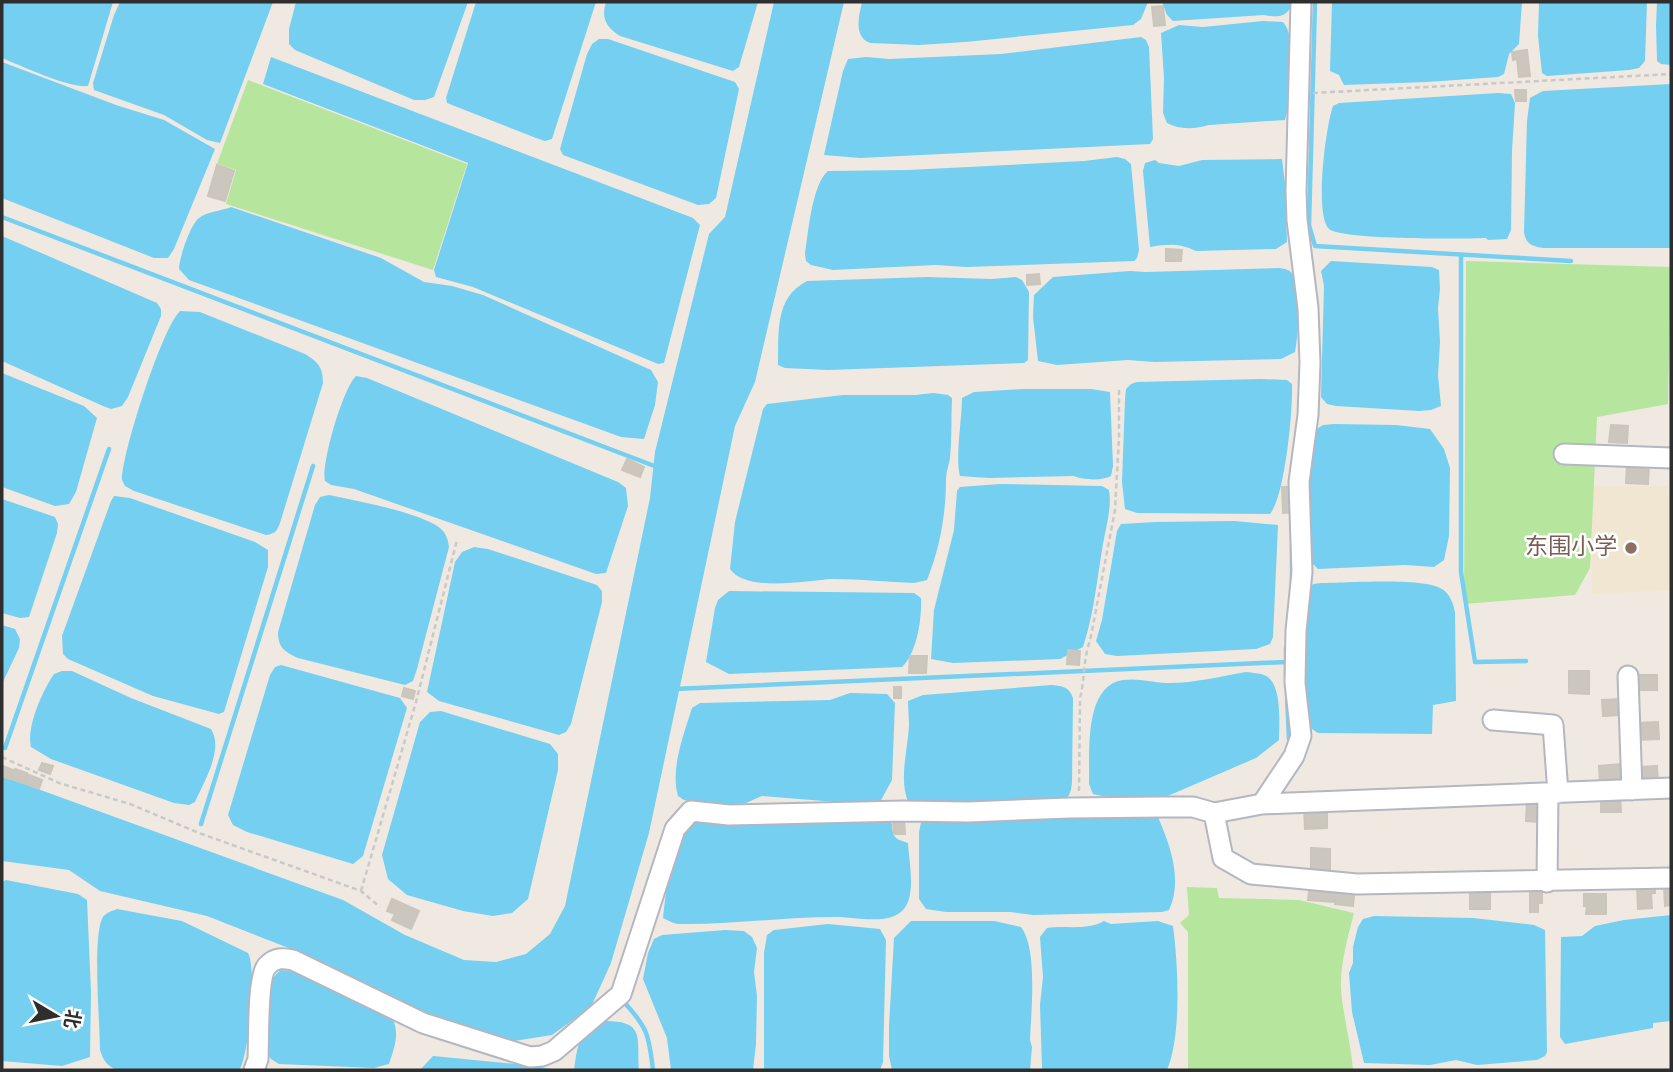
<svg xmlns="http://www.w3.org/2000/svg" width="1673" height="1072" viewBox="0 0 1673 1072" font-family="Overpass,'Noto Sans SC',sans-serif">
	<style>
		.education { fill: #f0e6d1 }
		.green { fill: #b6e59e }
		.water { fill: #75cff0 }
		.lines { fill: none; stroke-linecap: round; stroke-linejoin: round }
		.stream { stroke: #75cff0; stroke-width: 4.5 }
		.building { fill: #cbc7bf; stroke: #cbc5ba; stroke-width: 2 }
		.minor-casing { stroke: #b4b7c1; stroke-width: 23 }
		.path { stroke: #c9c9c9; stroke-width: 2.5; stroke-dasharray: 5 3.5; stroke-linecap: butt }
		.minor { stroke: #fff; stroke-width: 19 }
		.education-dot { fill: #8d6e63; stroke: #fff; stroke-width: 2.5 }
		.labels { text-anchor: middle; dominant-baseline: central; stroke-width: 5; stroke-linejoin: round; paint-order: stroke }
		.education-label { font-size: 23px; fill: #785e54; stroke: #fff; text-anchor: end }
	</style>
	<rect width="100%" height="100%" fill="#efe9e1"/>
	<path class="education" d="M1591,486h76l4,20v84l-79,4z"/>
	<path class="green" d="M248,80l219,84 -34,106 -207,-66 10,-34 -19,-6z
		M1466,261l205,6 -3,137 -71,13 -7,151 -15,27 -111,9z
		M1187,887l30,1 2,10 80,2 55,13c-6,24 -14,50 -13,76 2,27 10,54 12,81h-165v-138l-8,-9 9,-8z"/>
	<path class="water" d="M2,2h111l-25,84c-20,2 -66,-20 -86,-28z
		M120,2h153l-53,141 -13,-3 -43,-25 -70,-25 -1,-7 21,-68z
		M296,2h172l-34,95 -9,3h-11l-119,-50 -6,-6v-15z
		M476,2h120l-44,137 -7,2 -9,-3 -89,-35 -1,-5z
		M606,2h152l-19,65 -6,4 -113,-35c-14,-9 -19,-18 -14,-34z
		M774,2h70l-89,380 -20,44 -86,407 -38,130 -20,44 -39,28 -38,6 -95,-29 -110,-56 -102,-40 -107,-25 -31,-21 -67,-9v-85l341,124 62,35 59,25 32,2 30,-8 24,-20 15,-28 85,-408 5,-46 54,-218 16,-17z
		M862,2h286l-7,17 -8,6 -168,17 -46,3 -49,-2c-17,-7 -11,-27 -8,-41z
		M1162,2h131c-5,15 -15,16 -29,13l-91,6 -6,-6z
		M1332,2h190l-3,42 -10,10 -5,20 -6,3 -71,5 -83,3 -5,-10 -9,-4z
		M1539,2h108l-2,59 -6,7 -10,2 -82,6 -5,-3 -4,-37z
		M1657,2h14v63l-10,-1 -4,-3 -1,-36z
		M1263,21l20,1c15,16 9,77 2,98l-76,5c-13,4 -30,5 -42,-2l-4,-10 1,-35 -3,-45 18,-8 24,2z
		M1141,37l5,3 3,7 4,92 -3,5 -290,14 -36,-3 19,-84 5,-12 18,-2 23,2 112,-5z
		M599,39h9l127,43 4,7 -23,109 -7,6 -11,1 -135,-50 -3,-6 27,-95 5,-10z
		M271,57l422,161 7,7 -36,138 -6,1 -185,-77 -37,-10 -2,-7 34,-107 -205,-79z
		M2,62l114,43 48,15 51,29 -41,100 -6,9h-14l-152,-60z
		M1671,84v164h-128c-12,-2 -17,-4 -19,-16l3,-111 3,-23 13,-7z
		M1498,93l13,1 4,9 -3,48 -1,79 -4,9 -19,1 -2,-2c-22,1 -144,2 -157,-9 -15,-14 -3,-104 4,-123l6,-3z
		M1117,157l8,2 6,5 8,86 -2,8 -3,3 -168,6 -30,-2 -103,5 -22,-5 -5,-4 -1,-7c3,-20 7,-70 23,-83l80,-1 176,-9z
		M1282,159l3,24 2,59 -11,7 -80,2c-17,-8 -28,-7 -46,-4l-7,-76 2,-8 10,-3 4,3 20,3 23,-6z
		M231,207l150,51 43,24 28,4 31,9 168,75 7,12 -3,23 -11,34 -23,-2 -432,-157 -10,-11c0,-10 11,-44 20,-51 7,-6 22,-7 32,-11z
		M2,236l155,67 4,6v7l-33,81 -6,9 -11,3 -8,-3 -101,-45z
		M1331,261l101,6 7,3 1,19 -2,19 2,34 -2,33 3,31 -10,4 -12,1 -83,-5 -9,-2 -6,-7 3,-111 -3,-15z
		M1279,268c6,1 11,1 14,7 10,15 5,60 2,77l-14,7 -127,3 -26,-2 -71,5 -19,-4 -5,-44 1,-22 19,-18 77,-6 16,1z
		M927,277l65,2 24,-2 6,3 7,12 -1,68 -4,3 -196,7 -43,-2 -7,-3c1,-32 -4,-67 29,-84z
		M180,311l20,1 105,42c13,8 18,13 18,29l-43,140c-3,8 -5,11 -14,12l-132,-44 -9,-5 -3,-6c0,-27 40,-152 58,-169z
		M2,373l82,33 13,12 -21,74 -7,12 -14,2 -53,-19z
		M356,376l11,2 251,104 8,6 2,18 -22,67 -10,1 -242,-85 -23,-4 -6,-4c-4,-17 18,-93 31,-105z
		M1261,379l26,1 5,4c1,26 -7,112 -22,130l-133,-1 -12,-4 -3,-27 3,-83 1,-10 5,-5 6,-2z
		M1024,389h67l19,3 3,74 -2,10c-9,5 -28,4 -37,0l-85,2 -29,-2c-5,-18 2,-57 2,-78l12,-6z
		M933,393l15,2 4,3c-1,20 0,40 -2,60 -1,7 -4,14 -4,21 0,35 -6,69 -19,101l-13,3c-26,-1 -54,-4 -81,-4 -26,1 -86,14 -103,-10l5,-47 28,-113 4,-5 76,-9h72z
		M1334,424l62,1 34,4 14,20 6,19 -1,68 -5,24 -10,7 -29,-2 -87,4 -9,-9 -3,-70 9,-60 8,-5z
		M1000,484l102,2 7,4c3,17 -3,37 -6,54 -6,35 -9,70 -20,103l-23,12 -107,4 -22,-4 3,-49 20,-80 3,-39 3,-4z
		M329,495c27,6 90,17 111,33 6,5 8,11 9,19l-32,122 -4,12 -8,4 -107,-27c-13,-6 -20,-10 -20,-26l37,-127 5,-8z
		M114,496l16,2 125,44 13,8v17l-44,145 -5,2 -66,-18 -85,-37 -5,-5 -1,-18 49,-135z
		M2,499l53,18 3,7 -1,9 -28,84 -9,1 -18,-5z
		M1234,521l44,4 -5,112 -3,7 -14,5 -139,7 -12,-2 -9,-13 6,-21 15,-89 4,-7 34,-2z
		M474,547l14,2 109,36 5,6v11l-31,122 -5,8 -7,3 -120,-34 -12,-9 28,-130 7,-10z
		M1321,583c25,0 102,-6 121,6 8,5 11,14 13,23l1,89 -23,4 -1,29 -114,-1 -9,-6 -7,-41 6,-96 5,-6z
		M729,591l185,2 7,5c1,20 -4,55 -19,69l-173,7 -23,-12 9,-54 3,-8z
		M2,625l13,4 5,10 -1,9 -17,36z
		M281,665l119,33 7,10 -44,148 -10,8 -106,-32 -14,-7 -5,-10 42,-140 5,-8z
		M62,671h10l59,27 80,31c13,20 -7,53 -16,73l-6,3 -15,-2 -123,-44 -20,-12c-5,-20 12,-57 23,-73z
		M1246,672c6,1 13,1 18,3 19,7 15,49 15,65l-23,18 -93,40 -56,-1 -14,-3 -4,-10c1,-30 -6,-98 34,-104 15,-2 28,2 43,3 23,1 57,-7 80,-11z
		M1052,685c11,1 17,2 21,13l-1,84c-1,10 -2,16 -12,20l-151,2c-11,-25 -1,-53 0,-79 0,-8 -1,-16 -1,-24l15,-6z
		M850,693l37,1 8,9 -3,77 -12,22 -31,1 -87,-7 -16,7 -21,2 -27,-2 -14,-3 -6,-4c-8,-27 6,-62 14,-88l8,-5 130,-3z
		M441,711l109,33 8,10v16l-30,129 -16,14 -19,3 -30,-5 -56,-16 -19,-16 -6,-24 38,-133 10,-10z
		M1153,815l5,2c12,28 25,63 11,93l-7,2 -129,3 -23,-3h-64l-20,-3 -7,-10v-67l2,-9 6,-3z
		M888,820l4,4c0,14 4,15 16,19 1,19 9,54 -6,68 -16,15 -49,5 -68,6 -52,0 -104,8 -156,7 -6,-1 -10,-4 -15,-6l5,-44 16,-44 11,-9z
		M6,880l72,14 9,6 4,92 -1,65 -28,9 -60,-5v-179z
		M117,909l65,12 66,32c9,16 1,99 -8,116l-123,1c-10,-4 -14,-10 -17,-20 0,-25 -8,-115 3,-133 4,-5 9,-6 14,-8z
		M1671,915v106l-18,2v5l-88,16 -5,-7 1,-100 21,-1 13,-10 29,-6z
		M1374,916l99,2 61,7 11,5 2,122 -2,4 -8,4 -60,5 -21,-5 -26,5 -66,-2 -12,-51 -3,-39 4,-10v-16l5,-20 5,-8z
		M911,921h83l27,6c17,22 10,85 9,113l2,7 -2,23h-138l-3,-14v-30l5,-88z
		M1104,921l7,3 47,-3 15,5c5,38 9,109 -6,144h-123l-2,-2 -2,-63 3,-28 -3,-40 7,-9c18,-3 41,3 57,-7z
		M828,924l52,5 6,11 -3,122 -3,8h-116v-117l3,-18 7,-5z
		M725,930l19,1 8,6 5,11 -3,24 3,24 -1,48 -3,26h-82l-4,-32 -24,-59 5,-26 6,-14 8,-4z
		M281,970c23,0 85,35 110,46 10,16 3,33 -2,48l-15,4 -95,-4 -8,-5 -4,-6c7,-25 -10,-66 14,-83z
		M604,1021c41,0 33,15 35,49h-65c4,-28 4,-34 30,-49z
		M433,1056l103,10 19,4h-135z"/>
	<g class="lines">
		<path class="stream" d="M1315,2l-6,223 6,21 256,15
			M2,217l655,250
			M1461,255v317l14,90 51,-1
			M1292,547v37
			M1286,675v-27
			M674,689l611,-27
			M1287,694l2,45
			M5,748l104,-299
			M201,824l112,-358
			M623,1001c24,26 26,33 30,69"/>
	</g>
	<path class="building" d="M1163,6l2,19 -11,1 -2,-19z
		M1527,50l3,26 -11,1 -2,-18 -4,1 -1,-8z
		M1515,90h11v11h-10z
		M217,165l17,6 -9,30 -17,-5z
		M1166,249l16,1 -1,11h-15z
		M1039,274l1,10 -13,1v-10z
		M1611,425l17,1 -1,17 -18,-1z
		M627,459l17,8 -4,10 -18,-7z
		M1627,464l22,1 -1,19 -22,-1z
		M1282,487h14l1,25 -14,1z
		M1068,650l12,1 -1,14 -12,-1z
		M910,656h17l-1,17h-17z
		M1569,671h20v23l-20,-1z
		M1635,675h22v15h-23z
		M894,687h7v11h-7z
		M404,688l11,3 -2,8 -11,-3z
		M1621,699l1,16 -19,1 -1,-16z
		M1658,722l1,17 -22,1 -1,-17z
		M42,763l11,3 -3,8 -11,-4z
		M1621,764l1,18 -22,1 -1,-17z
		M3,766l10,4 -3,9 -8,-3z
		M1657,766l1,17 -19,2 -2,-18z
		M15,769l12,4 -4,10 -12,-4z
		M27,774l15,6 -3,9 -15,-6z
		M1601,795h19l1,17h-20z
		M1527,799l14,1 -1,22 -14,-1z
		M1304,807h23v21l-22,1z
		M893,819h11l1,15h-11z
		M893,819h11l1,15h-11z
		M1311,848l19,1v26h-19z
		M1310,884l25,2 -1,16 -26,-2z
		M1337,884l18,2 -2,20 -18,-2z
		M1637,885l18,1v7h-4l1,15 -14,1z
		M1671,885v20l-6,1 -1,-20z
		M1530,887h12v16h-4v9h-8z
		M1490,888v21h-20v-18z
		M1584,894h22v20h-20l1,-8h-3z
		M392,899l27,12 -8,18 -19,-9 3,-6 -8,-3z"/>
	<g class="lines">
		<g class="minor-casing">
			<path id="minor" d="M1564,454l107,4
				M1628,676l4,114
				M1493,720l60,5 5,68
				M1262,804l409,-16
				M1214,813l9,45 28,16 106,10 314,-6
				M1547,882l1,-89
				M254,1070l4,-11c1,-18 -1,-82 9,-93 8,-9 16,-8 26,-6l130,63 107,34 12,-1 12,-5 67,-57 54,-165 16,-18 38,4 174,-4 65,1 101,-4 93,-1h31l21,6 48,-9 32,-48 7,-20 -6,-53 1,-52 6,-59 -3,-90 9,-67 2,-52 -2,-55 -11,-88 -1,-29 5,-189"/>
		</g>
		<path class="path" d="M1313,93l358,-19
			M2,757l57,26 71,21 69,29 162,58 19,16
			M1079,791l1,-93c5,-19 3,-39 10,-57l25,-131 4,-73v-50
			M361,891l55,-189 41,-162"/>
		<use href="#minor" class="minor"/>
	</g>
	<circle class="education-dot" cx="1631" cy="548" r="7"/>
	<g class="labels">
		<g class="education-label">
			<text x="1617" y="548">东围小学</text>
		</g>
	</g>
	<rect width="1673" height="1072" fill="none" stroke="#2e2e2e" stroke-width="7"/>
	<g transform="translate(56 1016) rotate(100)" stroke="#ffffff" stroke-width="5" paint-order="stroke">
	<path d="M0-5L12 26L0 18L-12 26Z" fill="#2e2e2e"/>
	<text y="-10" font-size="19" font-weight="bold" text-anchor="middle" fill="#2e2e2e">北</text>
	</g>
</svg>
